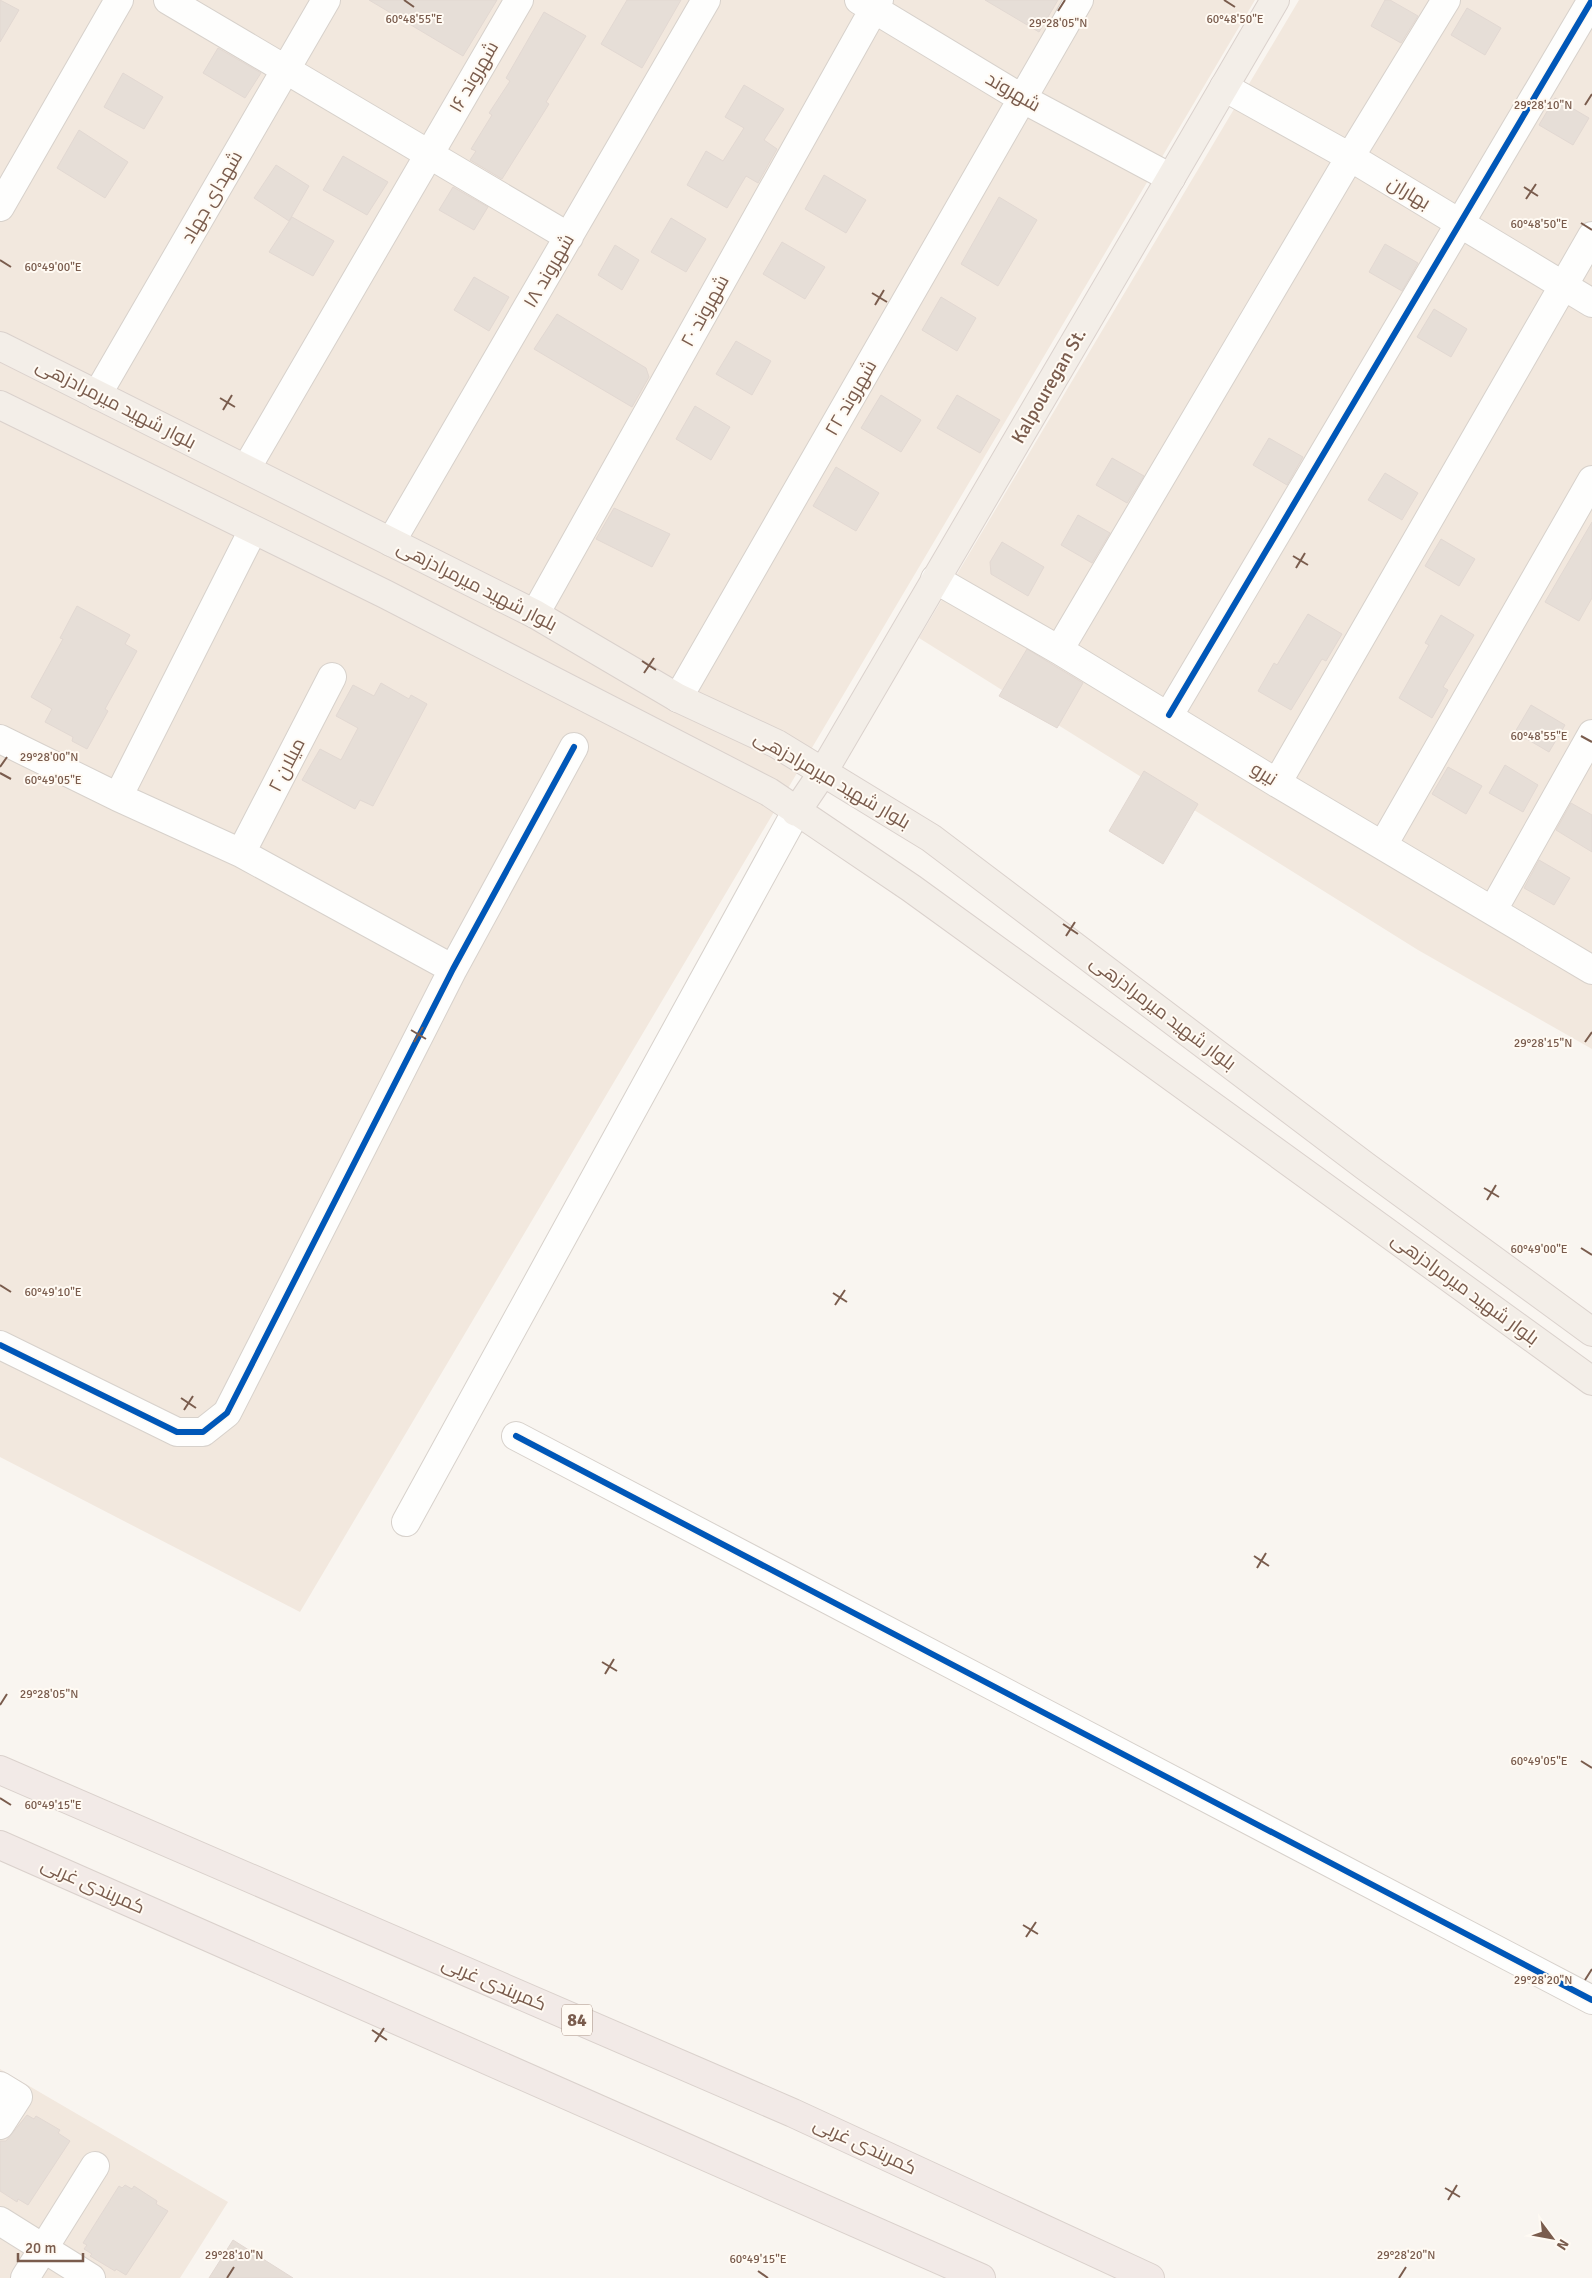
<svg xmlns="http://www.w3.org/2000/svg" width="1592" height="2278" viewBox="0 0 1592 2278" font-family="Signika,Cairo,sans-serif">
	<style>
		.residential { fill: #f2e8de }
		.building { fill: #e6ded7; stroke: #e2d8d2 }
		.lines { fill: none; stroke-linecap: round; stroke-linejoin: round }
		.minor-casing { stroke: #d7d1cb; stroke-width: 30 }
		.major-casing { stroke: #dad1cc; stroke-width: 30 }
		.highway-casing { stroke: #dad1cc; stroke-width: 30 }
		.minor { stroke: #fefefd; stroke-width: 28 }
		.major { stroke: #f3eee8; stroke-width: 28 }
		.highway { stroke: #f2eae7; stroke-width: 28 }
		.cycleway-casing { stroke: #fffaf3; stroke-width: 9 }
		.cycleway { stroke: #0057b8; stroke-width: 6 }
		.ticks { fill: none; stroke: #7a5c4d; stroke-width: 2 }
		.labels { text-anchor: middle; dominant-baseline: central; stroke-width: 4; stroke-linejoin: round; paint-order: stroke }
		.shield { fill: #fffaf3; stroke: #a28b7f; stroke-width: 1 }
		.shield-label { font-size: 18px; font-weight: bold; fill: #7a5c4d }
		.street-label { font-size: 19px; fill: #7a5c4d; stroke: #fffaf3 }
		.ticks-label { font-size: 12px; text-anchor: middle; fill: #7a5c4d; stroke: #fffaf3; stroke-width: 4; stroke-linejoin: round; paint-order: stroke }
	</style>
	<rect width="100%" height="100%" fill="#f9f5f0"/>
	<path class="residential" d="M0,0h1255l-955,1612 -300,-155z
		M1299,0h293v1049l-174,-99 -499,-312z
		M0,2069l228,133 -48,76h-180z"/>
	<path class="building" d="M0,0l19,10 -19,32z
		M369,0h128l-34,56z
		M627,0h54l-39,68 -41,-24z
		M985,0h73l-19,32z
		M1385,0h5l28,16 -17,27 -30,-17z
		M1467,8l34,20 -16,27 -34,-20z
		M544,12l42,24 -40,66 3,2 -47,75 -32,-19 6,-9 -5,-2 21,-34 -3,-2 21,-32 -4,-3z
		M218,48l43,25 -16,25 -42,-25z
		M123,73l40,24 -19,32 -40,-22z
		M744,85l40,24 -20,31 13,9 -19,34 -12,-7 -19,32 -40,-23 19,-34 17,10 21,-33 -19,-11z
		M1555,98l34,20 -16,27 -34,-20z
		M79,130l49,32 -23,36 -48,-30z
		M343,156l45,26 -21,33 -44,-25z
		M276,165l33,21 -20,35 -35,-23z
		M824,175l42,25 -20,33 -41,-24z
		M453,187l35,20 -14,23 -35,-20z
		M999,197l38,23 -39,66 -37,-22z
		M292,217l42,24 -21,35 -44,-24z
		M671,218l35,21 -20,33 -35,-20z
		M782,242l43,25 -20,32 -42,-25z
		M1385,244l33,19 -16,28 -33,-19z
		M615,245l24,15 -17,30 -24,-15z
		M474,277l35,20 -20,34 -35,-21z
		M941,297l35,21 -19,33 -35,-21z
		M1434,309l33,20 -16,28 -34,-20z
		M557,314l89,54 3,9 -17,30 -98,-58z
		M736,341l35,20 -19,34 -36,-21z
		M881,395l40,25 -20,32 -40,-24z
		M957,395l43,25 -20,33 -43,-25z
		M695,406l35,21 -19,33 -35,-21z
		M1269,438l34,19 -16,28 -34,-20z
		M1112,458l32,18 -17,27 -31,-18z
		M836,467l43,26 -23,38 -43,-25z
		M1385,473l33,20 -16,27 -34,-20z
		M614,508l56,26 -18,33 -56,-28z
		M1078,515l32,18 -18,30 -31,-18z
		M1592,522v76l-13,23 -34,-19z
		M1441,539l34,20 -16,27 -34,-20z
		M1002,542l42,25 -16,29 -37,-22 -1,-12z
		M77,606l53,29 -5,9 12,7 -32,58 3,2 -21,38 -15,-8 1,-4 -28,-15 7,-13 -21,-12 32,-58 -3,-1z
		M1308,614l34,20 -16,27 -4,-2 -31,51 -33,-19 16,-28 3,2z
		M1441,615l33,20 -31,52 5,3 -16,28 -33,-20 30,-53 -4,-2z
		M1027,649l56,34 -26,45 -58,-32z
		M381,683l28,16 2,-4 16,9 -54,102 -13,-6 -5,9 -53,-29 18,-31 21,11 17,-32 -22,-12 17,-31 21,11z
		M1531,705l34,20 -16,27 -34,-20z
		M1505,765l33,20 -15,27 -34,-19z
		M1448,767l34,19 -16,28 -34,-20z
		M1144,771l54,33 -35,60 -54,-33z
		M1571,803l21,12v37l-36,-22z
		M1539,860l31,18 -16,27 -30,-17z
		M27,2115l7,4 2,-3 24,14 -2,3 12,8 -42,64 -10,-6 -1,3 -17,-11v-50h6z
		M125,2185l7,4 2,-3 23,15 -1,3 12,7 -42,64 -10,-6 -1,2 -25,-15 2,-2 -8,-5 3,-4 -4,-2 36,-57 3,2z
		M233,2240l60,38h-84z"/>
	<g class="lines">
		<g class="minor-casing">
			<path id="minor" d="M168,0l401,237
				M859,0l164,99 148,79
				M1224,87l126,70 242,146
				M0,207l119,-207
				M97,395l229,-395
				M246,469l273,-469
				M391,542l315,-542
				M935,579l124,71 218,133 315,187
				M535,614l344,-614
				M1059,650l291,-493 96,-157
				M678,698l401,-698
				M1169,715l423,-715
				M0,739l118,58 123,56 212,116
				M1277,783l315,-547
				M118,797l135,-267
				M1383,845l209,-365
				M241,853l91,-176
				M1493,910l99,-176
				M0,1345l177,87h26l24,-19 226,-444 121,-222
				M516,1436l1076,564
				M406,1522l390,-710
				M0,2086l18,11 -18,28
				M0,2221l91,57
				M25,2278l70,-112"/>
		</g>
		<g class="major-casing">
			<path id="major" d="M0,346l535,268 143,84 99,46 154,94 434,328 227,166
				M0,405l385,189 384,198 142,96 681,493
				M796,812l27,-40 452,-772"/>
		</g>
		<g class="highway-casing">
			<path id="highway" d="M0,1770l793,343 357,165
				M0,1845l981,433"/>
		</g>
		<use href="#minor" class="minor"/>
		<use href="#major" class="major"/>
		<use href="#highway" class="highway"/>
		<g class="cycleway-casing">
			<path id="cycleway" d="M1169,715l423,-715
				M0,1345l177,87h26l24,-19 226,-444 121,-222
				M516,1436l1076,564"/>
		</g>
		<use href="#cycleway" class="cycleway"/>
	</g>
	<path class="ticks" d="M404,0l10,7M1224,0l11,7M1058,11l7,-11M1585,105l7,-11M1524,187l14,9M1526,199l10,-15M1581,223l11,7M0,260l11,7M872,293l15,9M875,305l9,-15M220,398l15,9M223,410l9,-15M1293,556l15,9M1296,568l9,-15M642,661l14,9M644,673l10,-15M1581,736l11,6M0,767l7,-10M0,773l11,6M1063,924l15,10M1066,936l9,-14M411,1030l15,9M414,1042l9,-15M1585,1042l7,-10M1484,1188l15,9M1487,1200l9,-15M1581,1248l11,7M0,1285l11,7M833,1293l14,9M835,1305l10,-15M181,1398l15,10M184,1410l9,-14M1254,1556l15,10M1257,1568l9,-15M602,1662l15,9M605,1674l9,-15M0,1705l7,-11M1581,1761l11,7M0,1798l11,7M1023,1925l15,9M1026,1937l10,-15M1585,1980l7,-11M372,2030l15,10M375,2042l9,-14M1445,2188l15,9M1448,2200l9,-15M758,2271l10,7M227,2278l7,-11M1399,2278l7,-11"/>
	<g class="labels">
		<rect class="shield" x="562" y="2004.5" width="30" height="31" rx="4"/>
		<g class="shield-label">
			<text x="577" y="2020">84</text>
		</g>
		<g class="street-label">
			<text transform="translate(474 77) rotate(-60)">شهروند ۱۶</text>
			<text transform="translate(1013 92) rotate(30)">شهروند</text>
			<text transform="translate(1409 193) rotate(31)">بهاران</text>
			<text transform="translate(212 197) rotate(-60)">شهدای جهاد</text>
			<text transform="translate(549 271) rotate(-60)">شهروند ۱۸</text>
			<text transform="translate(705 311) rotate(-61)">شهروند ۲۰</text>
			<text transform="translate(1049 386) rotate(-60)">Kalpouregan St.</text>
			<text transform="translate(851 398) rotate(-60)">شهروند ۲۲</text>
			<text transform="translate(116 404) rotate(27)">بلوار شهید میرمرادزهی</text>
			<text transform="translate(477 586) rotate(27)">بلوار شهید میرمرادزهی</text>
			<text transform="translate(287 765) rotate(-63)">میلان ۲</text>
			<text transform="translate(1264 774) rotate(32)">نیرو</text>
			<text transform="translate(832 780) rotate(30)">بلوار شهید میرمرادزهی</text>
			<text transform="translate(1163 1013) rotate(37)">بلوار شهید میرمرادزهی</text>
			<text transform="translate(1465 1289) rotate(36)">بلوار شهید میرمرادزهی</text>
			<text transform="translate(93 1886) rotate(24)">کمربندی غربی</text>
			<text transform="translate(494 1984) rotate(23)">کمربندی غربی</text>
			<text transform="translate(865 2146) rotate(25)">کمربندی غربی</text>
		</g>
	</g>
	<g class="ticks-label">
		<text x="414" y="23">60°48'55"E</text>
		<text x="1235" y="23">60°48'50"E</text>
		<text x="1058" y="27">29°28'05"N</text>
		<text x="1543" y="109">29°28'10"N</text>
		<text x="1539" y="228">60°48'50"E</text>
		<text x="53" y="271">60°49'00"E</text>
		<text x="1539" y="740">60°48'55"E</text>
		<text x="49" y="761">29°28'00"N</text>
		<text x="53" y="784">60°49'05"E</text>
		<text x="1543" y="1047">29°28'15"N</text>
		<text x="1539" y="1253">60°49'00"E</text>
		<text x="53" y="1296">60°49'10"E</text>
		<text x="49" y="1698">29°28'05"N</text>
		<text x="1539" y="1765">60°49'05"E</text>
		<text x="53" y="1809">60°49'15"E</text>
		<text x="1543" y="1984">29°28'20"N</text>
		<text x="234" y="2259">29°28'10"N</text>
		<text x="1406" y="2259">29°28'20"N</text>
		<text x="758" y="2263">60°49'15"E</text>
	</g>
	<g transform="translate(1552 2238) rotate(122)" stroke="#fffaf3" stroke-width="4" paint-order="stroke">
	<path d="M0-4L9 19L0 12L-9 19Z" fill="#7a5c4d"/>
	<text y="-8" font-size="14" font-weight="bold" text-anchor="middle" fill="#7a5c4d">N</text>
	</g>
	<path d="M18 2253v8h65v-8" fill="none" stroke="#7a5c4d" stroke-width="2.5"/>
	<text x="25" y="2253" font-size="15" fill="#7a5c4d" stroke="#fffaf3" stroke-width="4" paint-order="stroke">20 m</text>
</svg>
